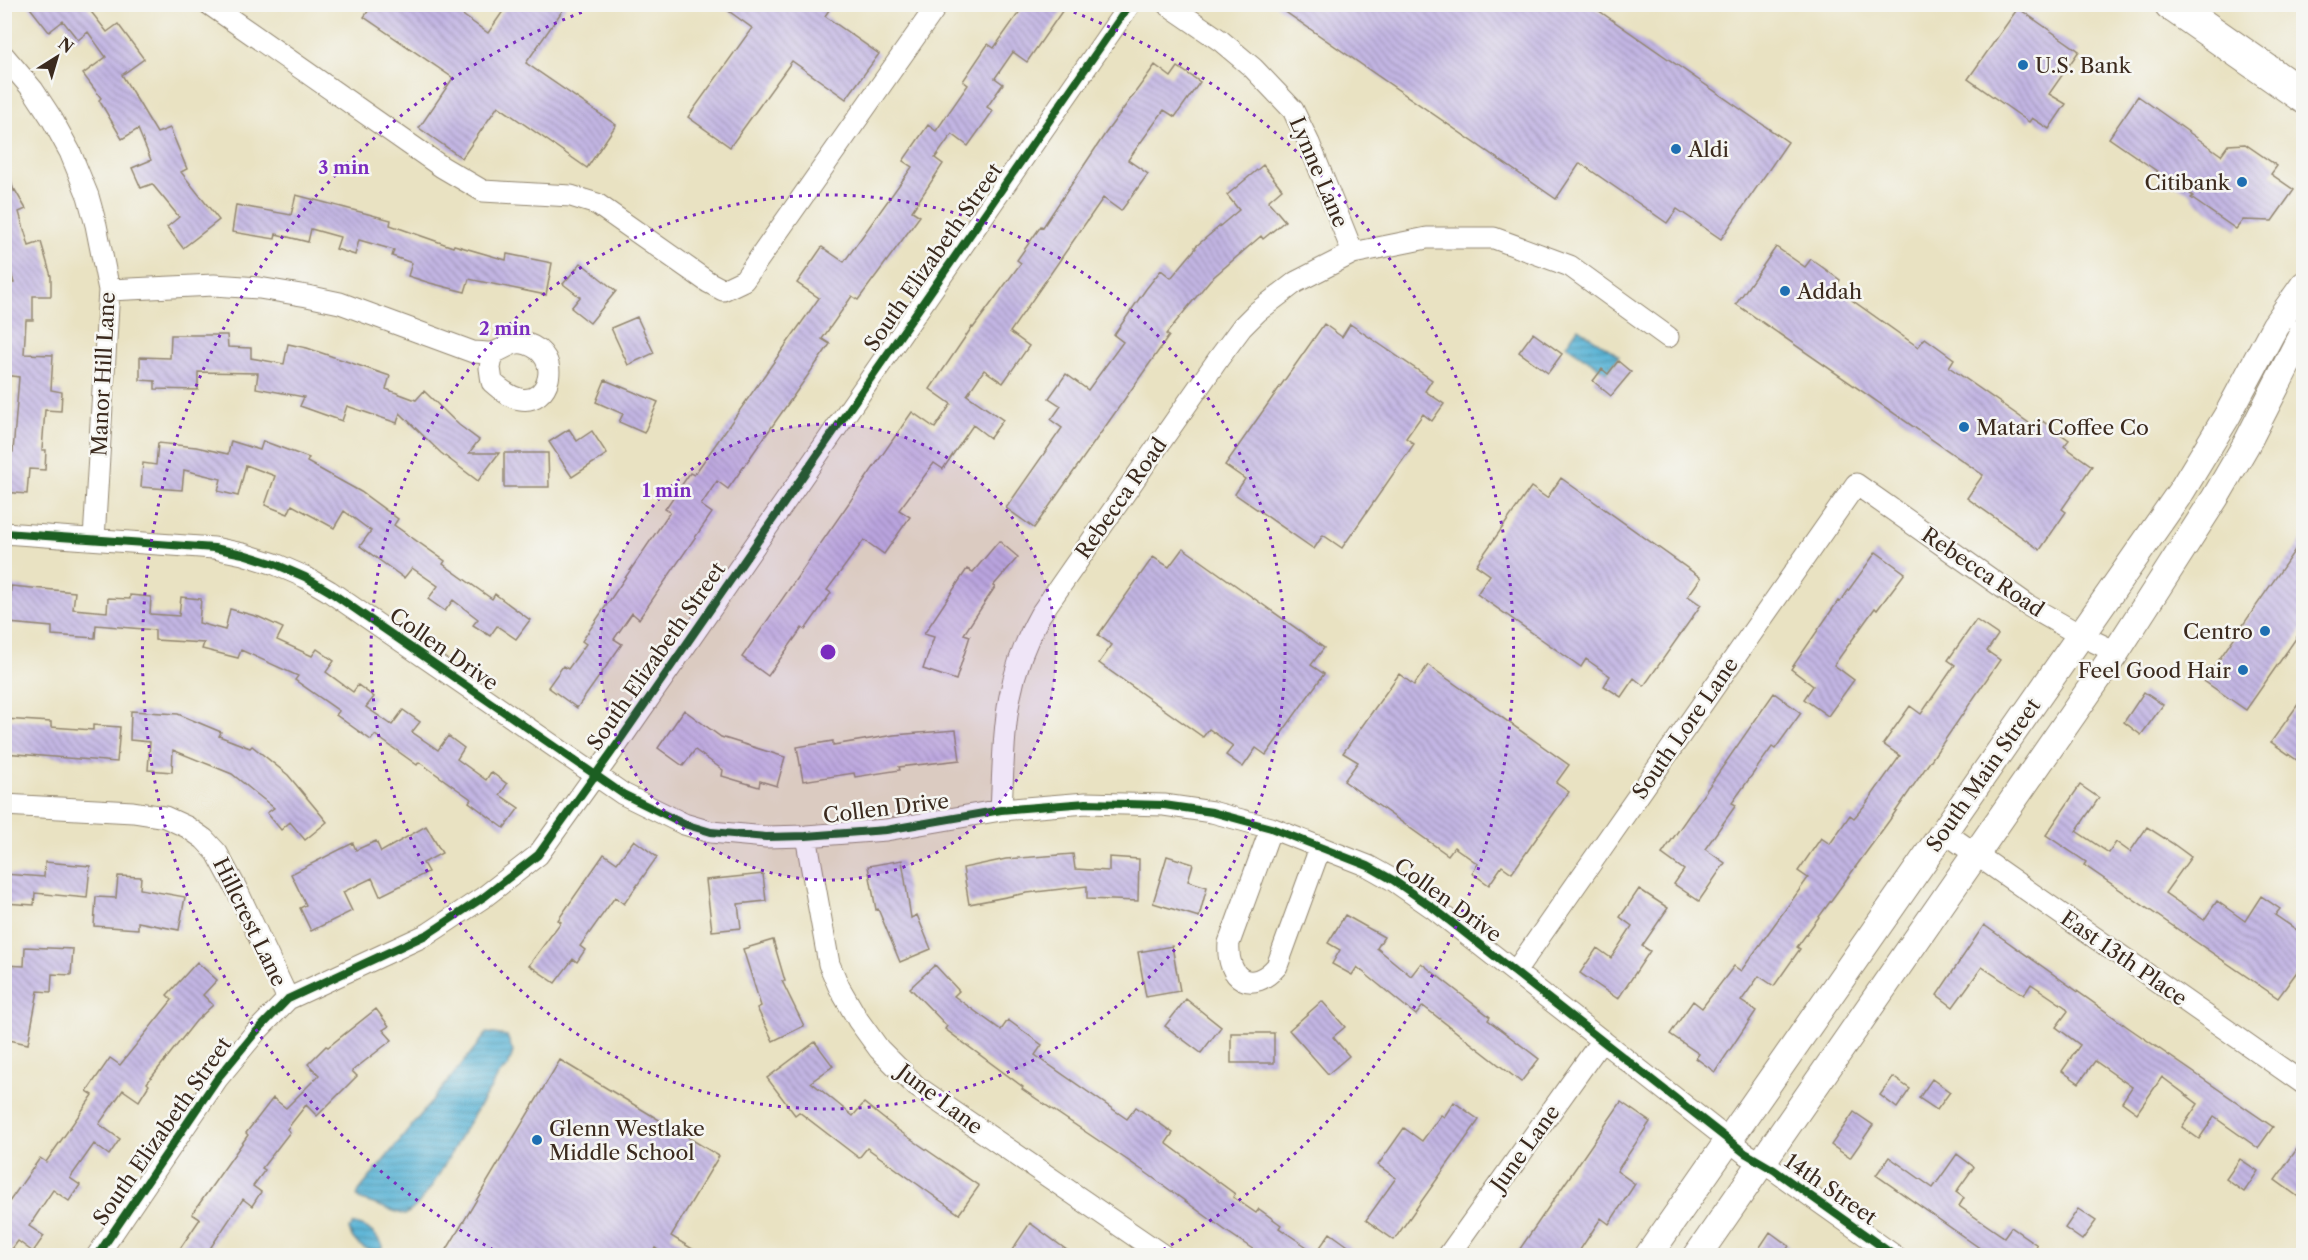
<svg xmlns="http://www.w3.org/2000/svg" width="2308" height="1260" viewBox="0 0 2308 1260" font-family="'Libre Caslon Text',serif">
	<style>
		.water { fill: url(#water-rules); stroke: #496e7a; stroke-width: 1.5 }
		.building { fill: url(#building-back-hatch) }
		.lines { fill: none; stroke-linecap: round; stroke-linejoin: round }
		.minor-casing { stroke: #928670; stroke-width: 23 }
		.tertiary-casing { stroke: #928670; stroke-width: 29 }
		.primary-casing { stroke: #928670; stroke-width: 35 }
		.minor { stroke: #fff; stroke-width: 21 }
		.tertiary { stroke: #fff; stroke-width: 27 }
		.primary { stroke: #fff; stroke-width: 33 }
		.cycleway-casing { stroke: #f6f6f2; stroke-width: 11 }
		.cycleway { stroke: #1b5e20; stroke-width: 8 }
		.ring { fill: none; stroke: #7b2cbf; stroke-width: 3; stroke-dasharray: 3 6 }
		.poi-dot { fill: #1f6fb2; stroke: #f6f6f2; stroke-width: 2 }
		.labels { text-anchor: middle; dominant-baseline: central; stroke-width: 5; stroke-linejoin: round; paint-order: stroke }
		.poi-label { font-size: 21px; fill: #3b2a1e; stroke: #f6f6f2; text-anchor: start }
		.street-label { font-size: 21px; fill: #3b2a1e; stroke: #f6f6f2 }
		.centre { fill: #7b2cbf; stroke: #f6f6f2; stroke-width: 3 }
		.ring-label { font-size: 18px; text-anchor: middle; font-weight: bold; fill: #7b2cbf; stroke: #f6f6f2; stroke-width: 5; stroke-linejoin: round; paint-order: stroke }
	</style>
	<defs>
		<pattern id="water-rules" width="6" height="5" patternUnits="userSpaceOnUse" patternTransform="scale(1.5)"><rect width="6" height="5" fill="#57b2d5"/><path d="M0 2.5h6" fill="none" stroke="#4991ac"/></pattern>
		<pattern id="building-back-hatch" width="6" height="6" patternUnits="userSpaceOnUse" patternTransform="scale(1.5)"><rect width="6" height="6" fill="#c3b6e4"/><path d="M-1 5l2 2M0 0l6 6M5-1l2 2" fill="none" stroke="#a094b8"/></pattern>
	</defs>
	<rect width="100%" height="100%" fill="#f6f6f2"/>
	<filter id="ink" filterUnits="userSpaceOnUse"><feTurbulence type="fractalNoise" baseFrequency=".0167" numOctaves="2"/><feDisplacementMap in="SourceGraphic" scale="12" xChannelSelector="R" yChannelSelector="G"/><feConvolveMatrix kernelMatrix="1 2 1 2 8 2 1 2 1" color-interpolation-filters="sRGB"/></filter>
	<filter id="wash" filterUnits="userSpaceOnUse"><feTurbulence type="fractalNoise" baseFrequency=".008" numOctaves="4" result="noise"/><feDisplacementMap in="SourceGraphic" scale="24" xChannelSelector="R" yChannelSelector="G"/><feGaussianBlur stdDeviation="1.35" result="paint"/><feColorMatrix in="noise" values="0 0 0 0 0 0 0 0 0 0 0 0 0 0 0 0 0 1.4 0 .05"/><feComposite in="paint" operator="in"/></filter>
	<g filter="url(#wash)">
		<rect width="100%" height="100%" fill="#e9e2c2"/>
		<path class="water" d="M1578,328l41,28 -12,17 -41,-28z
			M487,1033l20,3 6,16 -5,15 -8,6c-12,20 -25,39 -37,59 -14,23 -35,70 -58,83l-46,-16 -2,-3 2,-5z
			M354,1224c13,1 23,12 29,22l-2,4c-15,2 -28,-6 -32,-21z"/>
		<g id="blocks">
			<path class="building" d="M27,4h58l22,28 11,-8 26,35 -22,16 35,58 13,-5 17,41 -6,3 38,48 -36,28 -16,-21 12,-10 -27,-33 -11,4 -9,-20 19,-8 -13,-31 -16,10 -23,-39 2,-2 -18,-24 23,-17 -18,-25 -10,8 -15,-19 -14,11z
				M373,4h74l41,29 20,-29h59l-41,59 90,62 -29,43 -89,-62 -36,52 -43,-30 34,-50 -89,-61z
				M719,4h114l-8,12 54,38 -33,45 -54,-38 -62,86 -42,-30 64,-89z
				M1025,4h42l-40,58 -14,-10 -18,26 8,6 -16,23 6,4 -25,35 -16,-12 -17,24 8,6 -31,47 8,5 -62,84 -6,-4 -30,43 8,5 -102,145 -11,-8 -16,24 11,8 -73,106 -7,-6 -18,26 8,5 -45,64 -29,-21 15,-21 5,3 18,-25 -4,-3 88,-129 -5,-3 25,-36 4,2 125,-177 -22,-15 25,-36 22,15 68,-95 -9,-6 25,-36 8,6 32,-46 -5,-4 25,-37 6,4z
				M1274,4h315l199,138 -67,97 -44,-30 -10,14 -87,-60 -24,36z
				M2018,8l61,43 -30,43 17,10 -17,25 -17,-11 -3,4 -61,-43z
				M1155,65l16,12 7,-10 22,15 -25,35 -11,-7 -36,50 20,14 -27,37 -18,-13 -93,134 19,14 -26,37 -19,-13 -17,25 36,25 -13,18 -17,-13 -30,44 -9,-6 -35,47 11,7 -26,37 -20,-14 -37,50 4,3 -26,37 -3,-2 -34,48 -26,-19 170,-245 23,16 16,-24 -21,-15 42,-62 1,1 48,-65 -4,-3 24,-34 2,1 62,-93z
				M2138,96l83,59 7,-10 17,-1 32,22 -6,8 23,16 -22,31 -29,-1 -7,9 -45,-31 2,-2 -84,-58z
				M1263,165l19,24 -14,12 17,20 -22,18 -2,-3 -51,44 -44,54 3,2 -135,192 -28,-20 56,-80 -11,-8 10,-14 -12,-8 17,-24 22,16 35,-48 -9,-7 32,-46 15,-19 10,8 25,-30 -1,-1 44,-37 -12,-15z
				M9,175l5,16 1,-1 11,19 -7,3 10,34 12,-4 10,34v20h-18v24h-7l-2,34 29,1 -2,35 11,2 -1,19 -16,-1 -3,40h4l-1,20 -16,-1 -2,25 -23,-2v-41l9,1 6,-75 -15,-2v-92h10l-10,-34v-73z
				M296,195l95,25 -1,5 63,22 1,-2 52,15 1,-6 45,9 -6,32 -77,-16 -4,13 -35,-9 -22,-7 4,-13 -20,-7 2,-6 -35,-10 -4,15 -19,-6 4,-12 -29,-8 -3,13 -32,-8 -1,5 -43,-7 4,-27 55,10z
				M1776,247l29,20 6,-8 29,21 -5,8 83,59 7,-9 29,21 -5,8 83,58 6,-7 31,22 -5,6 28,20 -30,43 4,3 -26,38 -73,-52 16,-23 -247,-171z
				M581,263l35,28 -26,32 -19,-15 9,-11 -17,-13z
				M637,317l17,36 -26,12 -17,-37z
				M1324,324l18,13 8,-13 82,56 -7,11 19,13 -12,17 -9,-7 -17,24 8,6 -72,104 -19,-13 -9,14 -79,-55 10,-15 -20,-14z
				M1533,333l29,21 -14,19 -29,-21z
				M171,335h56l1,12 23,1v10l33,6 4,-20 19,4 83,28 -4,13 30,11 8,-9 35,34 20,15 -10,13h30l-21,28 -37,-28 -41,-40 -3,10 -50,-17 -5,15 -42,-15 4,-9 -48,-9 2,-15 -60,-1v18l-43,-1v-8l-15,-1v-23l30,1z
				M1618,361l13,11 -20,24 -18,-15 9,-12 6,5z
				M605,380l53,22 -14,31 -25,-11 4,-8 -27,-12z
				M569,429l8,12 15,-10 15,23 -35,23 -23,-35z
				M231,441l29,9 3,-9 46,17 -2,4 54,30 37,27 -4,6 51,36 -2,3 49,35 3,-5 35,26 -14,19 -19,-13 -7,10 -17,-11 5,-6 -25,-19 -8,11 -17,-12 10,-13 -26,-18 -8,10 -44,-32 11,-15 -27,-20 -10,17 -42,-23 -4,9 -23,-9 10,-29 -29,-11 -8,31 -20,-5 3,-12 -37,-9 -2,20 -41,-3 2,-24 13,2 2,-22 38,4 32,7z
				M504,453h44l1,34h-45z
				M1561,478l140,100 -13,18 13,9 -57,81 -10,-8 -13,19 -17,-11 6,-10 -24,-17 -5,8 -104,-73 13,-19 -14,-10 55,-78 16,11z
				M2304,537v90l-58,83 -42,-29z
				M999,541l19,16 -25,29 2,1 -31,47 6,2 -14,44 -33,-11 11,-32 -10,-3 43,-65 6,3z
				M1183,548l141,100 -13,17 13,9 -58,81 -10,-7 -13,19 -17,-12 7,-9 -24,-17 -6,8 -104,-74 13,-18 -14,-10 55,-78 16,10z
				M1876,552l29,21 -28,37 -2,-2 -41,57 20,15 -26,36 -24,-17 9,-13 -22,-17 47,-68 2,1z
				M11,586l64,6 -2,17 34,3 1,-14 22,1v-4l21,2 -1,17 29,2 2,-19 20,2 -2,24 26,7 5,-21 29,8 24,11 -6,12 35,16 5,-7 17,12 -8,11 27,20 5,-7 16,12 -8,10 26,18 11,-15 17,12 -8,10 26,18 10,-14 16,12 -7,11 29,21 5,-8 16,12 -7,11 19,13 -15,20 -35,-26 2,-3 -52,-37 -2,3 -42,-30 -4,5 -35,-25 3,-4 -44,-31 3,-4 -57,-26 -3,8 -36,-9 2,-6 -49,-3v-10l-59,-5 -1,13 -43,-3v-8l-43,-4z
				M1976,620l22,15 -11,16 13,9 -111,161 -92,126 3,2 -26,37 -15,-10 -18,25 15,10 -41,61 -19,-14 3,-4 -29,-20 23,-33 9,7 32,-42 7,5 67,-93 -10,-7 23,-33 9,6 20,-29 4,3 11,-13 35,-49 -17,-12 27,-38 11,8 34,-49 -7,-5z
				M1428,665l141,100 -13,18 13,9 -57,81 -10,-7 -13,19 -17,-12 6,-9 -24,-17 -6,8 -104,-74 14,-19 -15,-9 56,-79 15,11z
				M2144,692l19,13 -22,30 -17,-13z
				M1774,693l27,20 -26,36 -3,-2 -40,56 4,2 -31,44 20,14 -26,38 -25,-17 10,-14 -22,-16z
				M2304,696v69l-33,-23z
				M684,710l37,27 64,20 -8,29 -17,-5 -1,6 -37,-11 1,-6 -28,-20 -12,16 -25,-18z
				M131,711l47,3 43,18 -2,4 31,12 2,-2 36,29 39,47 -22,18 -15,-18 -9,8 -14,-17 7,-5 -42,-34 -59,-24 -1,22 -24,-2 2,-28 -20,-2z
				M4,719l47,3v5l42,3v-5l27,2 -3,35 -113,-9z
				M956,730l4,30 -61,7 1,3 -45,7 -1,-4 -51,8 -6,-34 36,-6v4l61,-10z
				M2080,785l19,13 -23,33 33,22 7,-11 14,10 17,-25 25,16 19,14 -26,36 39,27 13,-19 28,20 16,-25 19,13 -5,6 29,20v27l-26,36 -194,-133 2,-3 -40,-27z
				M426,826l16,27 -19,10 5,9 -48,24 -8,-18 -29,14 9,19 -41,20 -11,-23 6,-3 -15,-31 62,-31 3,7 20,-9 5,11z
				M634,840l23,17 -33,47 -9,-7 -35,49 5,4 -8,12 -4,-3 -18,24 -26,-18 32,-43 -3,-2 46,-66 13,9z
				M1073,854l2,15 34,2v-14l30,2 -1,42 -51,-2v-13l-60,7 -58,11 -6,-36 43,-9z
				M1167,856l26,8 -5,17 19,6 -8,30 -46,-14z
				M902,860l9,58 6,-3 14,34 -31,13 -22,-53 -2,1 -8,-44z
				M45,862l45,4 -3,32 -52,-5 -1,12 -30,-2v-29l40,3z
				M763,874l3,27 -28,3 3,24 -29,3 -6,-51z
				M118,876l23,1 -1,12 45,8 -6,33 -41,-8v7l-44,-3 2,-29 20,1z
				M1639,889l29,19 -26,38 8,5 -32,48 -38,-26 17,-25 14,10 21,-32 -12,-9z
				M1345,915l39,22 -7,11 34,28 10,-13 69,54 -2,3 51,39 -18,23 -98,-76 -7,9 -59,-48 -5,8 -20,-11 8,-14 -12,-7z
				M1984,925l145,103 144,99 -15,21 -44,-31 -15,22 -17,-12 16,-23 -36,-27 -25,36 -15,-11 10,-15 -37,-26 -16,22 -17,-12 18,-26 -24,-18 12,-16 -3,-4 -34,-23 -7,11 -42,-28 -29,40 -16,-12z
				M773,940l12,41h-3l22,45 -31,15 -16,-33 4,-2 -18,-57z
				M1172,946l8,45 -34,6 -8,-45z
				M25,947l48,2 -2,26 -19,-1 -1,18 -13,-1 -10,53 -24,-5v-74l20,1z
				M197,962l20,18 -14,15 10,10 -17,16 -49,62 2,2 -10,16 -16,-11 -24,34 21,15 -11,16 -15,-11 -24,34 10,7 -11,16 -16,-11 -24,36 15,10 -11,16 -15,-11 -11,15h-3v-47l36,-51 6,4 47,-67 -6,-4 23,-33 10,7 52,-65 -5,-5z
				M935,965l24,26 -5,5 47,34 7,-10 34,25 -7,10 92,64 9,-12 37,26 -7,10 69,51 -2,3 23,16 3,-4 22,16 -2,3 37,25 14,-20 32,23h-99l-34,-23 -84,-61 -123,-83 1,-2 -78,-58 2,-3 -37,-38z
				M1186,999l35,28 -20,26 -36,-27z
				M1322,1001l23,26 -12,10 16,19 -21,18 -39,-44z
				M376,1009l13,17 -6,4 9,10 -40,31 5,5 -40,40 -11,-11 -19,24 3,3 -28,36 3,2 -12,16 8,6 -9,14 -9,-7 -38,57h-30l25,-37 -8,-5 56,-79 -2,-2 27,-35 13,10 33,-33 -11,-11 18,-18 2,1z
				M1231,1033h43v30h-43z
				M815,1042l18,24 -22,16 42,34 11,-13 34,27 81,56 -20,28 -92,-66 -8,10 -60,-46 -4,3 -28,-37z
				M560,1060l159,96 -48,80 33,20h-38l-11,-8 -4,8h-208z
				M1893,1077l17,12 -13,19 -17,-13z
				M1932,1079l18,13 -13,18 -18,-12z
				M1454,1102l25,18 -85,120 -28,-20 30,-42 -18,-13 26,-37 18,13 19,-26 3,2z
				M1621,1102l29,20 -33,49 18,13 -26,40 -8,-6 -25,38h-61z
				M1854,1112l19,13 -23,33 -19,-13z
				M2304,1139v62l-29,-21z
				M1957,1154l17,13 -18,25 8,6 -5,8 45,31 7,-10 26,18 -7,11h-39l-115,-81 13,-18 44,31z
				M2240,1159l18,12 -14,21 -18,-13z
				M2078,1209l18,12 -14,19 -17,-12z
				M1030,1223l45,33h-67z
				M1770,1232l19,14 -7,10h-28z"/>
		</g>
	</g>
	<g filter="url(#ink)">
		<use href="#blocks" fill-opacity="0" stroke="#928670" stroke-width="1.5"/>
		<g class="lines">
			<g class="minor-casing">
				<path id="minor" d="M209,4l233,163 41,24 88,5 26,8 111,78 15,8 21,-10 194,-276
					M1167,4l54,37 32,27 40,42 16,33 44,110
					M4,56l29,34 19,29 18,33 18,44 8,29 13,65 -15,249
					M109,290l105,-5 45,3 48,8 33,7 133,49c5,0 12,1 18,1 13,-2 20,-14 36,-9 37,12 22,61 -7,55 -11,-2 -20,-10 -28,-17l-2,-14 3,-15
					M4,533l210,15 29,6 32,10 30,13 24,14 294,203 61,30 27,8 55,5 40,-1 80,-6 115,-20 85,-7 78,2 48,7 59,16 97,38 25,14 39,27 313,246 29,17 121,86
					M4,805l129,7 32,5 22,10 17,12 13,14 20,37 51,109
					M1001,810c4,-76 1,-127 39,-195l179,-257 23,-31 15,-15 39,-30 57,-29 74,-15h67l76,28 98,71
					M1271,828l-42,115c-3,37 23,52 48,23l43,-118
					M1944,832l360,252
					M806,836l23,128 10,23 19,33 21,29 37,37 248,170
					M1515,972l341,-488 173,122 51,29 36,17
					M97,1256l120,-177 38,-46 33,-34 140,-65 56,-37 54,-42 73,-102 519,-749
					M1448,1256l154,-216"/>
			</g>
			<g class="tertiary-casing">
				<path id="tertiary" d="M1648,1256l534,-766 45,-74 48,-90 29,-41
					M1697,1256l419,-604 99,-154 32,-55 57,-112"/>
			</g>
			<g class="primary-casing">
				<path id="primary" d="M2171,4l133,93"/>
			</g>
			<use href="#minor" class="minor"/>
			<use href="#tertiary" class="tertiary"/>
			<use href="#primary" class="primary"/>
			<g class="cycleway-casing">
				<path id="cycleway" d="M4,533l210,15 29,6 32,10 30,13 24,14 294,203 61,30 27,8 55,5 40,-1 80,-6 115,-20 85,-7 78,2 48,7 59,16 97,38 25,14 39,27 313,246 29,17 121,86
					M97,1256l120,-177 38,-46 33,-34 140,-65 56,-37 54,-42 73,-102 519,-749"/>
			</g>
			<use href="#cycleway" class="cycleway"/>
		</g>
	</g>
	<circle cx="828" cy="652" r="228" fill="#7b2cbf" fill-opacity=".12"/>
	<g class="ring">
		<circle cx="828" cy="652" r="228"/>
		<circle cx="828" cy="652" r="457"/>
		<path d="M501 1254A685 685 0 0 1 599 6M1057 6A685 685 0 0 1 1155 1254"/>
	</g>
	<g class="poi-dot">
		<circle cx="2023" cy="65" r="6"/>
		<circle cx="1676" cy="149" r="6"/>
		<circle cx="2242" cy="182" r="6"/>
		<circle cx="1785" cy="291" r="6"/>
		<circle cx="1964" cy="427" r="6"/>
		<circle cx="2265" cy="631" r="6"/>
		<circle cx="2243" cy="670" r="6"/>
		<circle cx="537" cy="1140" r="6"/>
	</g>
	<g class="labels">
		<g class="poi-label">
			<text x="2035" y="65">U.S. Bank</text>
			<text x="1688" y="149">Aldi</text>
			<text x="2230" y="182" text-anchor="end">Citibank</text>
			<text x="1797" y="291">Addah</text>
			<text x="1976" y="427">Matari Coffee Co</text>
			<text x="2253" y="631" text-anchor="end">Centro</text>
			<text x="2231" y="670" text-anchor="end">Feel Good Hair</text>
			<text x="549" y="1128">Glenn Westlake<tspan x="549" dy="24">Middle School</tspan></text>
		</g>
		<g class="street-label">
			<text transform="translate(1319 172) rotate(67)">Lynne Lane</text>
			<text transform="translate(933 257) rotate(-55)">South Elizabeth Street</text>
			<text transform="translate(103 374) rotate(-87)">Manor Hill Lane</text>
			<text transform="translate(1121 498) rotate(-55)">Rebecca Road</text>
			<text transform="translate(1983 572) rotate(34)">Rebecca Road</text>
			<text transform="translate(444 649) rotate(35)">Collen Drive</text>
			<text transform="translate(656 656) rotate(-55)">South Elizabeth Street</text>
			<text transform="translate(1685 728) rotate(-55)">South Lore Lane</text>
			<text transform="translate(1983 775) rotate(-55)">South Main Street</text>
			<text transform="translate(886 808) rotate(-7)">Collen Drive</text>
			<text transform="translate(1448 900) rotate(36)">Collen Drive</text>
			<text transform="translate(250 922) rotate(64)">Hillcrest Lane</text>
			<text transform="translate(2124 958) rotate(35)">East 13th Place</text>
			<text transform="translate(940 1099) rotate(37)">June Lane</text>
			<text transform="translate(162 1131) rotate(-55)">South Elizabeth Street</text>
			<text transform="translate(1525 1148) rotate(-54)">June Lane</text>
			<text transform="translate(1831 1189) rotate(35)">14th Street</text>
		</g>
	</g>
	<circle cx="828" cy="652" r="9" class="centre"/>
	<g class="ring-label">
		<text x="344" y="174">3 min</text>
		<text x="505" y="335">2 min</text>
		<text x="667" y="497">1 min</text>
	</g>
	<rect width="2308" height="1260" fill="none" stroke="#f6f6f2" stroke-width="24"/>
	<g transform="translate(57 57) rotate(37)" stroke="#f6f6f2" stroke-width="4.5" paint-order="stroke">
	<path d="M0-4.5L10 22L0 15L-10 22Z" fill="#3b2a1e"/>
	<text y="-9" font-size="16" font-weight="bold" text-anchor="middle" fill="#3b2a1e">N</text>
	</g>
</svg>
